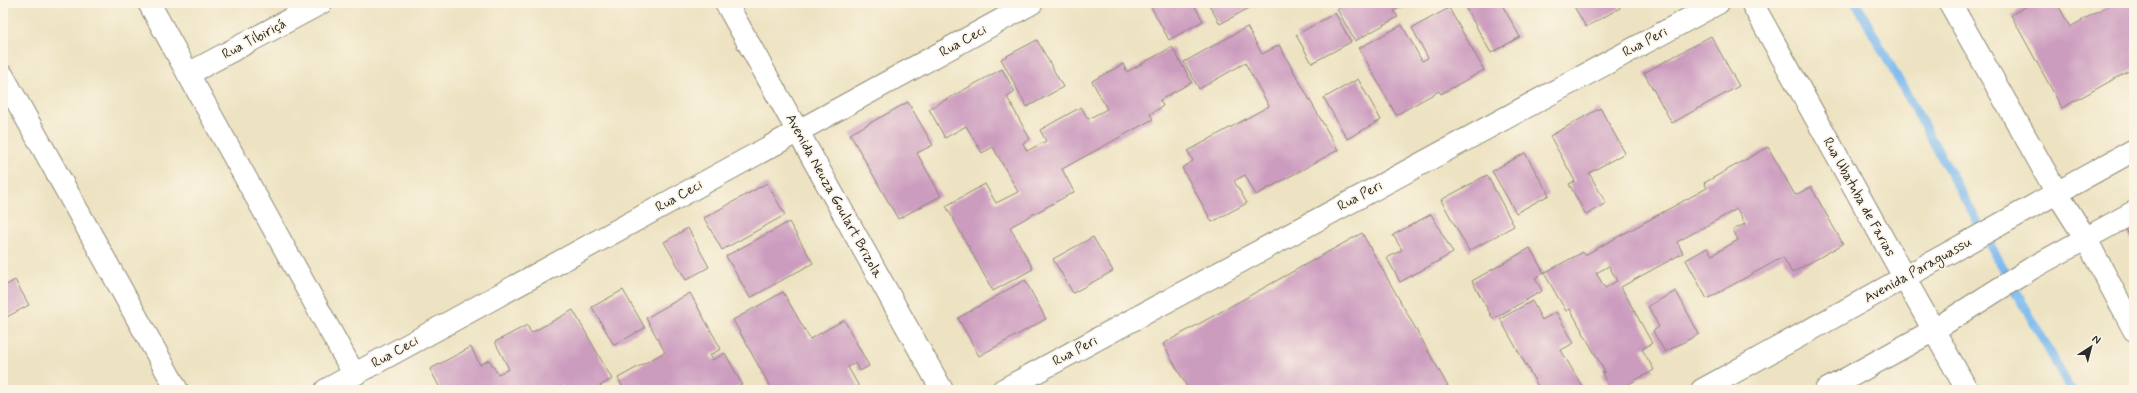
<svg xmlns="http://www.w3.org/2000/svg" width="2137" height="393" viewBox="0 0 2137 393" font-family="Mynerve,sans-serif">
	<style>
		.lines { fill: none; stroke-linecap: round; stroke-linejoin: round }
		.stream { stroke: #7bbaef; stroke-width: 9 }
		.building { fill: #cc9cbf; fill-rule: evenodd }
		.minor-casing { stroke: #8c8776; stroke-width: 24 }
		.tertiary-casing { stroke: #8c8776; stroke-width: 24 }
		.secondary-casing { stroke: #8c8776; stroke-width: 24 }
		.minor { stroke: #fff; stroke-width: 22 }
		.tertiary { stroke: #fff; stroke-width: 22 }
		.secondary { stroke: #fff; stroke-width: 22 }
		.labels { text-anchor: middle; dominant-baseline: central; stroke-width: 3.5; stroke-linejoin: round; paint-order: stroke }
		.street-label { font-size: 14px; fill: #2b2b2b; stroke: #fcf5e5 }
	</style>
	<rect width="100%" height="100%" fill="#fcf5e5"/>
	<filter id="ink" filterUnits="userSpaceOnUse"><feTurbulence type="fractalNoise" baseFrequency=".025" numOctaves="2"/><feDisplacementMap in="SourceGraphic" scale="8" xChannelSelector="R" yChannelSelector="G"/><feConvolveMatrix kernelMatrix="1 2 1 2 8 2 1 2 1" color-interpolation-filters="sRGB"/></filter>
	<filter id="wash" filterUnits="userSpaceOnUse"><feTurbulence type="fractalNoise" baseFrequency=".012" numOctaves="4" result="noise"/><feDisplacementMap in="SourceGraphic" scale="16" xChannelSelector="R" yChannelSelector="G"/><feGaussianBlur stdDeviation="0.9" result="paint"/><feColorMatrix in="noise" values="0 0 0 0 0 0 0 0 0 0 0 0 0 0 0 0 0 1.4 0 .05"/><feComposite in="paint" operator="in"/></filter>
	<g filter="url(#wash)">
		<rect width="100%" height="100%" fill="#ede3c2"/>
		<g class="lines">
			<path class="stream" d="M1856,3l215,387"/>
		</g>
		<g id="blocks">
			<path class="building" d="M1149,3h44l10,18 -34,19z
				M1208,3h50l-38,21z
				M1349,3h59l-14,8 4,6 -43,24 -18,-32z
				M1463,3h38l19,34 -29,16z
				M1572,3h45l3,5 -34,19z
				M2032,3h25l13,24 43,-24h21v65l-72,40 -51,-93z
				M1449,8l35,62 -43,24 -2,-3 -43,24 -37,-67 43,-23 20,36 6,-3 -16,-30z
				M1335,13l16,29 -39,21 -16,-28z
				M1247,27l15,27 17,-9 59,105 -82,45 -11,-20 -11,6 13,22 -35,19 -30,-54 11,-7 -5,-10 81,-45 -24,-43 -46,26 -15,-27z
				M1711,36l28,50 -67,37 -28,-50z
				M1037,40l26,47 -36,20 -26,-48z
				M1172,47l20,35 -32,18 3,6 -13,8 3,5 -91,50 12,23 -64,35 23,42 -40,22 -47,-85 39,-22 11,19 22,-11 -25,-45 -11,6 -16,-27 -21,12 -16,-29 73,-40 13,23 -8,5 23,42 -7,4 4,8 19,-10 -6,-11 41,-23 7,12 19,-10 -15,-28 31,-17 4,8z
				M1358,79l23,41 -34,19 -23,-41z
				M908,102l25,43 -16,8 24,43 -43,23 -48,-85z
				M1600,108l25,45 -36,20 17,30 -20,12 -17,-31 6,-3 -25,-45z
				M1768,147l27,48 16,-8 32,57 -51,29 -9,-16 -76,42 -21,-39 21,-12 5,7 26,-15 -5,-10 12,-6 -8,-15 -60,33 6,11 -62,34 31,56 -10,6 12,21 -36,20h-7l-9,-17 3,-1 -35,-63 -4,2 -22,-38 39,-21 2,3 122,-67 -3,-5zM1609,266l8,15 -12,7 -9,-15z
				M1525,153l24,42 -33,18 -24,-42z
				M1487,175l27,51 -45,25 -28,-51z
				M767,183l18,32 -63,35 -18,-32z
				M1431,214l22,39 -53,29 -13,-24 15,-8 -9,-15z
				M2134,214v30l-13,-23z
				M789,222l24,41 -63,35 -24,-42z
				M688,228l21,39 -23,13 -22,-38z
				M1362,233l88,157h-261l-26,-46z
				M1093,237l20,34 -40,22 -20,-34z
				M1530,248l14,25 -9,5 7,13 -49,28 -21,-38z
				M15,280l14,25 -26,14v-32z
				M1025,280l21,39 -67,37 -21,-38z
				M623,290l22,38 -31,17 -22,-38z
				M1676,291l23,43 -34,18 -12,-21 6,-4 -11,-21z
				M783,292l27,47 34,-19 25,46 -9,5 -5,-8 -7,4 13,23h-89l-39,-70z
				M690,293l31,56 -11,6 3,5 12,-7 17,31 -11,6h-107l-6,-12 47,-26 -19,-34z
				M1532,301l10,19 14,-8 18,31 -13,7 22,38 -4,2h-39l-40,-71z
				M573,310l39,69 -19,11h-30l-2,-4 -7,4h-113l-11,-21 41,-22 9,18 9,-5 9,14 11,-5 -14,-27 32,-17 4,8z"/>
		</g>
	</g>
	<g filter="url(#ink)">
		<use href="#blocks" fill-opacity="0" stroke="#8c8776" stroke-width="1"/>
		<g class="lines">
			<g class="minor-casing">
				<path id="minor" d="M149,3l205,371
					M188,74l133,-71
					M3,76l174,314
					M326,390l706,-387
					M1003,390l715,-387"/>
			</g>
			<g class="tertiary-casing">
				<path id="tertiary" d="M726,3l216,387
					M1752,3l152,274
					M1950,3l107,190"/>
			</g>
			<g class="secondary-casing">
				<path id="secondary" d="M2057,193l29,46 48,91
					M1904,277l63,113
					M1702,390l432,-240
					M1826,390l108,-60 98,-62 102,-56"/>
			</g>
			<use href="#minor" class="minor"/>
			<use href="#tertiary" class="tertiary"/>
			<use href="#secondary" class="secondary"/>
		</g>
	</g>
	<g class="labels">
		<g class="street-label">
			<text transform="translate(254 39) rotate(-28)">Rua Tibiriçá</text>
			<text transform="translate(963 41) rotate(-29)">Rua Ceci</text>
			<text transform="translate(1645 42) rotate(-28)">Rua Peri</text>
			<text transform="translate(679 196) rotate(-29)">Rua Ceci</text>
			<text transform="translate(834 196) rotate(61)">Avenida Neuza Goulart Brizola</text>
			<text transform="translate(1360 196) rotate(-28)">Rua Peri</text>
			<text transform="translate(1859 197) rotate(61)">Rua Ubatuba de Farias</text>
			<text transform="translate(1918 270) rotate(-29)">Avenida Paraguassu</text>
			<text transform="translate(1075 351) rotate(-28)">Rua Peri</text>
			<text transform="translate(395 352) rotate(-29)">Rua Ceci</text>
		</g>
	</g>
	<rect width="2137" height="393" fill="none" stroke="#fcf5e5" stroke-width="16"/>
	<g transform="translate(2091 347) rotate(36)" stroke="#fcf5e5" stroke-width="3" paint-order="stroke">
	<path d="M0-3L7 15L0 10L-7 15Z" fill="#2b2b2b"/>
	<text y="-6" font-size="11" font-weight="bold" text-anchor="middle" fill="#2b2b2b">N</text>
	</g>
</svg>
